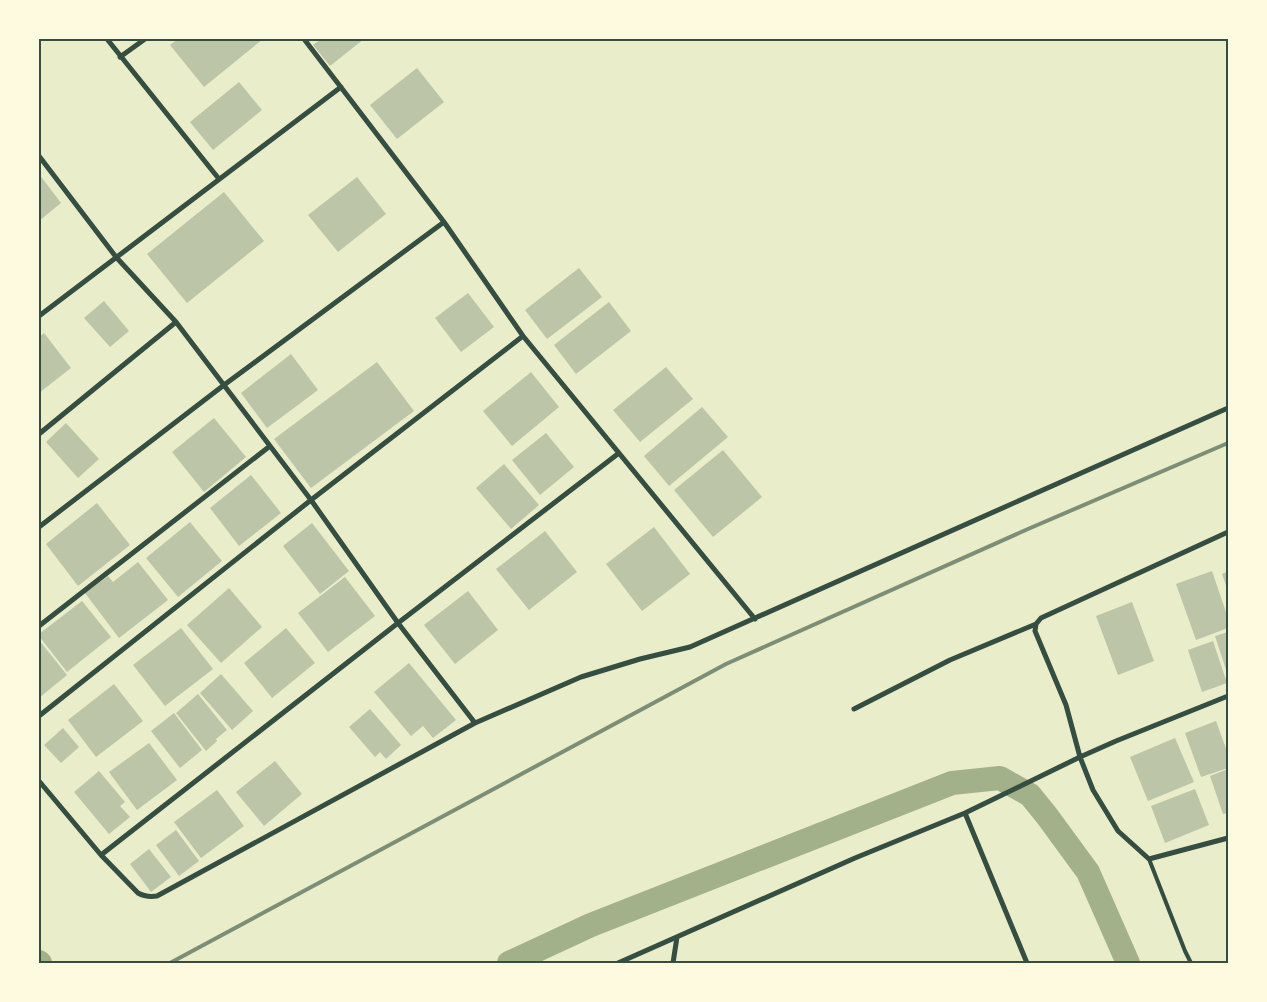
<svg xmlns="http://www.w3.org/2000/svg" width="1267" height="1002" viewBox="0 0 1267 1002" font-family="'PT Sans Narrow',sans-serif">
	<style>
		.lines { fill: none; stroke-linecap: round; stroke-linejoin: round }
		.canal { stroke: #a3b18a; stroke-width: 24 }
		.building { fill: #bcc5a7 }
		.service { stroke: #344e41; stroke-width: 4 }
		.minor { stroke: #344e41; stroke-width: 5 }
		.rail { stroke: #7c8e77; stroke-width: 4 }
		.neatline { fill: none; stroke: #344e41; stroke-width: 2 }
	</style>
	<rect width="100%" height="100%" fill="#e9edc9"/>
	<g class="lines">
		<path class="canal" d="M39,962l1,1
			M509,963l82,-38 361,-142 48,-5 30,17 17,21 41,56 40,91"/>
	</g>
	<path class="building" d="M178,39h85l-59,48 -34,-42z
		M321,39h43l-34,27 -17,-21z
		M417,68l27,34 -47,37 -27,-34z
		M239,82l23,28 -49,40 -23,-28z
		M39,174l22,29 -22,18z
		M357,177l29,37 -48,38 -30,-37z
		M224,192l40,49 -77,62 -40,-49z
		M579,268l23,29 -55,42 -22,-29z
		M468,293l26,34 -33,25 -26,-34z
		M104,301l25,30 -19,16 -26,-29z
		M609,302l22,29 -55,43 -22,-29z
		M44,333l27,35 -32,25v-56z
		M291,354l27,36 -51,38 -26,-35z
		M377,362l37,49 -103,77 -37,-49z
		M666,367l27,32 -53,43 -27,-32z
		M531,372l28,35 -47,39 -29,-35z
		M702,407l26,30 -59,49 -25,-30z
		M214,418l32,39 -42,35 -32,-40z
		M66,423l33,36 -21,19 -32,-36z
		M546,433l28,34 -34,28 -28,-35z
		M723,450l39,47 -49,40 -39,-47z
		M504,464l35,41 -28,24 -35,-41z
		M251,475l30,38 -42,33 -29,-38z
		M97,503l33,42 -52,41 -32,-42z
		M190,522l32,39 -44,36 -32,-39z
		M312,523l37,48 -29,23 -37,-48z
		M654,527l36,47 -48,37 -36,-47z
		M545,531l32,41 -48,38 -33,-41z
		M138,562l30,38 -49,38 -34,-45 23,-17 5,6z
		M1212,571l16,47v10l-32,12 -20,-56z
		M1228,571v20l-6,-17z
		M345,577l30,39 -47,36 -30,-39z
		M229,588l33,39 -41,36 -34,-38z
		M468,591l30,39 -43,34 -31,-39z
		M82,601l29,36 -44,35 -28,-36v-2z
		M1132,602l22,59 -36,14 -22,-59z
		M181,628l32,41 -48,37 -32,-41z
		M286,628l29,35 -43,35 -28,-35z
		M1228,632v44l-13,-40z
		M39,640l28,35 -28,23z
		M1213,641l14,42 -25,9 -14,-42z
		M409,663l47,57 -23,18 -10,-12 -12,10 -37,-44z
		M221,674l32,37 -21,19 -32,-37z
		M114,684l29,37 -47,36 -28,-37z
		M198,694l29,36 -11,9 1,2 -11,10 -30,-38z
		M370,709l31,36 -15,14 -6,-7 -5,5 -26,-30z
		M174,713l28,37 -22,18 -29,-37z
		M1216,721l12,33v14l-27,9 -16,-44z
		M63,728l16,19 -18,16 -17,-18z
		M1175,738l19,44 -46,19 -18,-44z
		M149,743l28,37 -40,30 -28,-38z
		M275,761l27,33 -38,32 -28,-34z
		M1228,769v44l-5,1 -13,-38z
		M99,771l26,31 -5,4 10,11 -21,17 -35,-42z
		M1195,789l14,36 -44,18 -14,-37z
		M217,790l27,36 -43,32 -27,-36z
		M176,830l23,31 -20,15 -23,-31z
		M149,849l22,28 -20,15 -21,-28z"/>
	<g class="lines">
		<path class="service" d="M1149,859l36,92 6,12"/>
		<path class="minor" d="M107,39l112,140
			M304,39l140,183 79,114 232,283
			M120,57l25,-18
			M39,156l77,101 60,65 135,178 87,123 77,100
			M39,316l302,-229
			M39,434l137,-112
			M39,527l185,-142 220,-163
			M39,626l231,-180
			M1228,696l-112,45 -36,16 13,33 25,41 31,28 79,-21
			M854,709l96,-49 86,-36
			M39,716l272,-216 212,-164
			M39,781l62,74 37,38c7,4 12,4 19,3l318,-173 106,-46 59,-18 50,-12 380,-169 158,-70
			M965,813l62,150
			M101,855l297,-232 221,-170
			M618,963l237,-105 110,-45 115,-56 -14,-52 -31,-74 1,-7 5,-6 187,-86
			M673,963l4,-26"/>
		<path class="rail" d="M170,963l556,-299 302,-135 200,-86"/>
	</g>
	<rect width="1267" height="1002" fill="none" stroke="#fefae0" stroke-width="80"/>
	<rect x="40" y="40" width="1187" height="922" class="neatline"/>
</svg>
